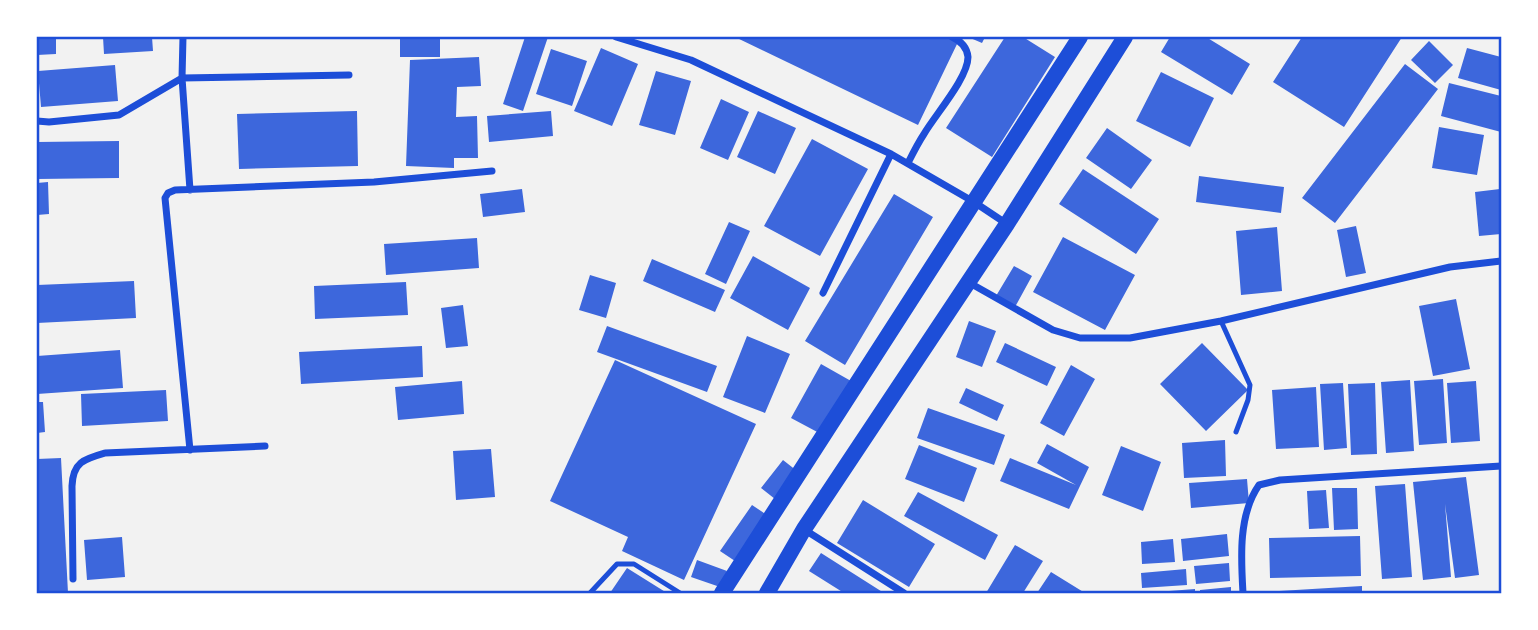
<svg xmlns="http://www.w3.org/2000/svg" width="1538" height="630" viewBox="0 0 1538 630" font-family="'Open Sans',sans-serif">
	<style>
		.building { fill: #3d67dc }
		.lines { fill: none; stroke-linecap: round; stroke-linejoin: round }
		.service { stroke: #1d4ed8; stroke-width: 5 }
		.minor { stroke: #1d4ed8; stroke-width: 7 }
		.primary { stroke: #1d4ed8; stroke-width: 16 }
		.neatline { fill: none; stroke: #1d4ed8; stroke-width: 2.5 }
	</style>
	<rect width="100%" height="100%" fill="#f2f2f2"/>
	<path class="building" d="M37,37h19v17l-19,1z
		M103,37h49l1,14 -49,3z
		M400,37h40v20h-40z
		M525,37h23l-25,74 -20,-7z
		M735,37h212l11,5 -40,83z
		M968,37h17l-3,6z
		M1005,37h18l32,20 -63,100 -46,-29z
		M1170,37h36l44,27 -18,31 -71,-43z
		M1302,37h100l-58,90 -71,-45z
		M1429,41l24,24 -18,18 -24,-23z
		M601,48l37,16 -26,62 -38,-15z
		M1467,48l34,9v33l-43,-12z
		M551,49l36,12 -15,45 -36,-12z
		M479,57l2,29 -24,1 -1,30 21,-1 1,42h-24v10l-48,-2 4,-106z
		M1405,64l33,25 -103,134 -33,-25z
		M115,65l3,36 -77,6 -3,-36z
		M656,71l35,10 -16,54 -36,-10z
		M1161,72l53,26 -24,49 -54,-26z
		M1449,83l52,13v36l-60,-16z
		M721,99l28,13 -21,48 -28,-12z
		M357,111l1,55 -119,3 -2,-55z
		M551,111l2,25 -64,6 -2,-26z
		M758,111l38,17 -21,46 -38,-17z
		M1439,127l45,8 -7,40 -45,-7z
		M1107,128l45,32 -21,29 -45,-31z
		M812,139l56,30 -48,87 -56,-30z
		M119,141v37l-82,1v-37z
		M1083,169l76,50 -23,35 -77,-50z
		M1199,176l85,11 -3,26 -85,-11z
		M48,182l1,32 -12,1v-32z
		M522,189l3,23 -42,5 -3,-23z
		M1500,189l1,45 -22,2 -4,-44z
		M894,194l39,23 -88,148 -40,-24z
		M729,222l21,9 -24,53 -21,-10z
		M1356,226l10,47 -20,4 -9,-47z
		M1277,227l5,64 -41,4 -5,-64z
		M1063,237l72,38 -30,55 -72,-38z
		M477,238l2,30 -93,7 -2,-31z
		M753,256l57,32 -22,42 -58,-32z
		M652,259l73,31 -10,22 -72,-31z
		M1014,266l18,10 -17,31 -19,-11z
		M590,275l26,8 -10,35 -27,-8z
		M134,281l2,37 -99,5v-38z
		M406,282l2,33 -93,4 -1,-33z
		M1456,299l14,70 -37,7 -14,-70z
		M463,305l5,41 -22,2 -5,-40z
		M969,321l27,10 -14,36 -26,-10z
		M607,326l110,40 -10,26 -110,-40z
		M747,336l43,18 -25,59 -42,-16z
		M1005,343l51,24 -9,19 -51,-24z
		M1202,343l46,47 -42,41 -46,-47z
		M422,346l1,31 -122,7 -2,-32z
		M120,350l3,38 -86,6v-38z
		M615,360l141,64 -72,156 -62,-29 6,-14 -78,-36z
		M821,364l30,17 -30,53 -30,-16z
		M1071,365l24,14 -31,57 -24,-13z
		M1443,379l4,64 -28,2 -5,-64z
		M1410,380l4,71 -28,2 -5,-71z
		M462,381l2,33 -66,6 -3,-33z
		M1476,381l4,60 -29,2 -4,-60z
		M1343,383l4,65 -23,2 -4,-66z
		M1375,383l2,71 -26,1 -3,-71z
		M1316,387l3,60 -43,2 -4,-59z
		M966,388l38,17 -7,16 -38,-18z
		M166,390l2,31 -86,5 -1,-32z
		M37,402h6l2,30 -8,1z
		M928,408l77,27 -11,30 -77,-27z
		M1225,440l1,36 -42,2 -2,-35z
		M1047,444l42,23 -20,42 -69,-28 10,-23 66,27 -39,-22z
		M919,445l58,23 -13,34 -59,-23z
		M1121,446l40,16 -18,49 -41,-16z
		M491,449l4,48 -39,3 -3,-49z
		M61,458l7,135h-31v-134z
		M783,460l14,11 -22,28 -14,-11z
		M1466,477l13,98 -24,3 -10,-74 6,73 -28,3 -10,-98z
		M1247,479l2,24 -58,5 -2,-25z
		M1405,484l7,93 -30,2 -7,-93z
		M1332,488h25l1,41 -24,1z
		M1326,490l3,38 -20,1 -2,-38z
		M918,492l80,43 -13,25 -81,-44z
		M863,500l72,44 -26,43 -72,-44z
		M752,505l15,10 -32,46 -15,-10z
		M1227,534l2,22 -46,5 -2,-22z
		M1360,536l1,40 -91,2 -1,-40z
		M122,537l3,40 -38,3 -3,-40z
		M1173,539l2,23 -33,2 -1,-22z
		M1015,545l28,16 -20,32h-37z
		M821,553l63,40h-40l-35,-22z
		M697,560l30,11 -7,16 -29,-10z
		M1229,563l1,18 -34,3 -2,-18z
		M627,568l40,25h-57z
		M1186,569l1,16 -45,3 -1,-15z
		M1051,572l34,21h-48z
		M1362,586v7h-83v-2z
		M1231,587v6h-31v-3z
		M1195,589v4h-26v-2z"/>
	<g class="lines">
		<path class="service" d="M1221,321l29,64 -2,15 -12,32
			M590,593l27,-29h17l46,29"/>
		<path class="minor" d="M183,37l-1,41 8,112
			M616,37l75,23 200,94 83,48 33,22
			M37,121l12,1 70,-7 63,-37 167,-3
			M908,163c5,-10 10,-20 16,-29 11,-19 44,-56 44,-77 -1,-10 -7,-16 -16,-20
			M968,282l85,48 27,8h50l91,-17 229,-54 51,-6
			M823,293l68,-139
			M190,450l-25,-252 3,-5 7,-3 199,-8 118,-11
			M805,530l99,63
			M73,579l-1,-93c1,-24 12,-27 33,-33l160,-7
			M1243,593c-2,-34 -5,-78 16,-108l21,-5 221,-14"/>
		<path class="primary" d="M722,593l358,-556
			M767,593l37,-64 203,-305 118,-187"/>
	</g>
	<rect width="1538" height="630" fill="none" stroke="#ffffff" stroke-width="77"/>
	<rect x="38" y="38" width="1462" height="554" class="neatline"/>
</svg>
